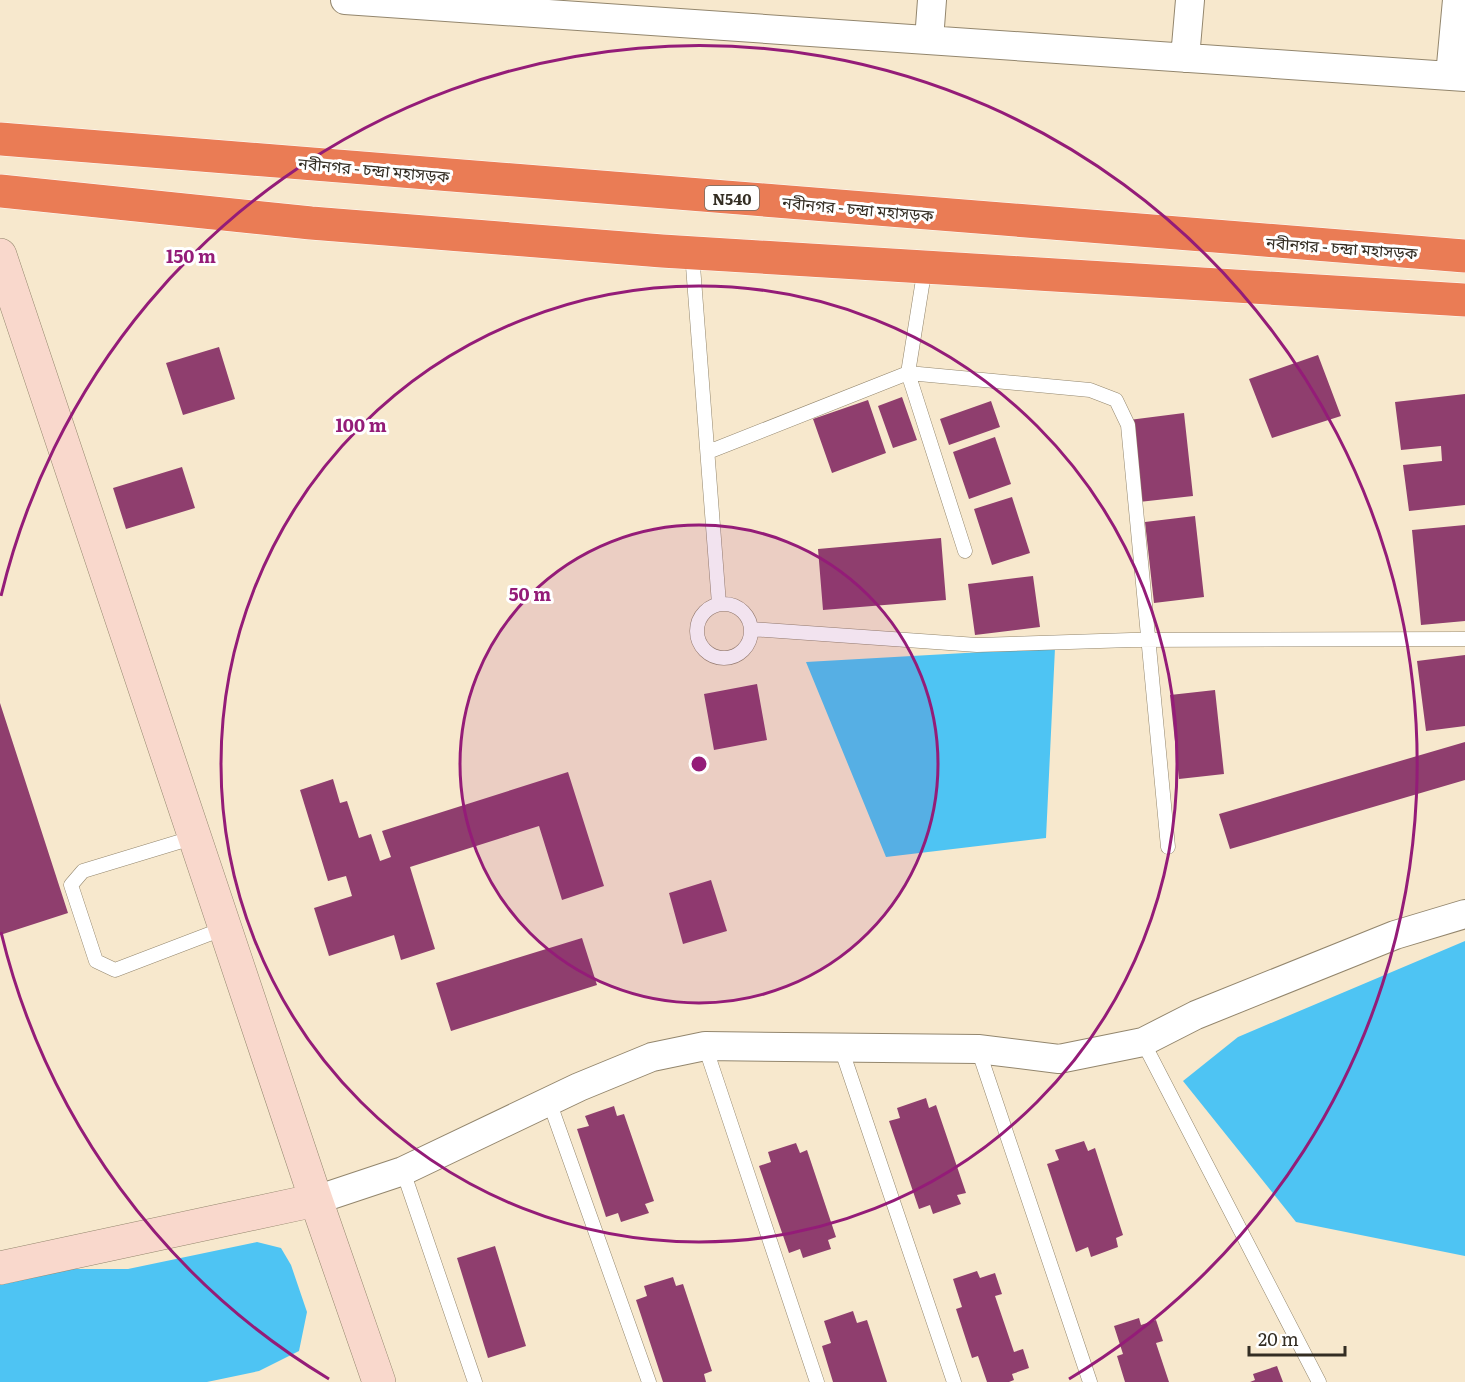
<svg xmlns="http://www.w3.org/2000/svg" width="1465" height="1382" viewBox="0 0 1465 1382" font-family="Literata,'Noto Sans Bengali',serif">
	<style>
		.water { fill: #4ec4f3 }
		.building { fill: #8f3e6e }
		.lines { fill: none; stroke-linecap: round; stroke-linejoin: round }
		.lane-casing { stroke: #93866d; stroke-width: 15 }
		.street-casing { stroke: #93866d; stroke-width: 30 }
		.secondary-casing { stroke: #93866d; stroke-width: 34 }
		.highway-casing { stroke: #fff; stroke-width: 34 }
		.lane { stroke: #fff; stroke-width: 14 }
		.street { stroke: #fff; stroke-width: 28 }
		.secondary { stroke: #f9d8cc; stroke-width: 33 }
		.highway { stroke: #ea7c55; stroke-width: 33 }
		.ring { fill: none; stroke: #941c78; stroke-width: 3 }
		.labels { text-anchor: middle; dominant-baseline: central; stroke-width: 6; stroke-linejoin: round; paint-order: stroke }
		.shield { fill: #fff; stroke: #706c65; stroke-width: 1.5 }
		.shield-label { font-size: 15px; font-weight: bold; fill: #332d23 }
		.street-label { font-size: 16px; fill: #332d23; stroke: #fff }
		.centre { fill: #941c78; stroke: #fff; stroke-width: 3 }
		.ring-label { font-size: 18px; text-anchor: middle; font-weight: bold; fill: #941c78; stroke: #fff; stroke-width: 6; stroke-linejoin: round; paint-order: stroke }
	</style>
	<rect width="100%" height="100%" fill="#f7e8cd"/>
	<path class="water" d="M1055,648l-9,190 -160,19 -80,-195z
		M1465,941v315l-169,-34 -113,-141 55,-44z
		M257,1242l24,6 10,17 16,47 -8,39 -40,20 -52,11h-207v-97l71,-16h57z"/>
	<path class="building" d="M219,347l16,52 -52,16 -17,-52z
		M1318,355l23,61 -69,22 -23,-59z
		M1465,394v111l-56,6 -6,-46 39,-4 -1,-15 -40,4 -6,-48z
		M902,397l15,43 -24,8 -15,-42z
		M868,400l18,53 -54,20 -19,-54z
		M991,401l9,26 -51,18 -9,-26z
		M1184,413l9,83 -54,6 -10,-82z
		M995,437l16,47 -42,15 -16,-47z
		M182,467l13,41 -69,21 -13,-41z
		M1012,497l18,56 -38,12 -18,-56z
		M1195,516l9,81 -50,6 -9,-81z
		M1465,525v96l-44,4 -9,-95z
		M941,538l5,62 -123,10 -5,-61z
		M1033,576l7,51 -65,8 -7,-51z
		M1465,655v71l-39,5 -9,-70z
		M757,684l10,56 -53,10 -10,-56z
		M1215,690l9,84 -45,5 -9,-84z
		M0,703l68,210 -68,22z
		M1465,742v38l-235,69 -11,-35z
		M568,772l36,114 -42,14 -23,-74 -129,41 25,82 -34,11 -7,-25 -65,21 -15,-48 38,-12 -6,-20 -18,5 -28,-91 33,-11 7,24 7,-2 12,37 12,-4 9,27 11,-4 -9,-26z
		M711,880l16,51 -44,13 -14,-51z
		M582,938l15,47 -146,46 -15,-48z
		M926,1098l3,10 7,-3 30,88 -9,2 4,9 -28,10 -3,-9 -11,4 -30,-88 11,-3 -3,-10z
		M614,1106l3,10 7,-2 30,87 -9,3 4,9 -28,9 -3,-9 -12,4 -29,-88 12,-3 -4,-10z
		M1084,1141l4,10 7,-3 28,87 -7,3 2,9 -27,10 -3,-10 -12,5 -29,-88 12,-4 -4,-10z
		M796,1143l4,10 7,-3 29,87 -8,3 3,9 -28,9 -3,-9 -11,4 -30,-87 12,-4 -3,-10z
		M495,1246l31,100 -38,12 -31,-100z
		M977,1271l3,7 15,-5 7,21 -7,2 19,56 9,-3 6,19 -17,6 2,6 -5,2h-22l-9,-26 -6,2 -16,-49 6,-2 -9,-28z
		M673,1277l3,9 7,-2 29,87 -8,3 2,8h-43l-27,-82 11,-4 -3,-10z
		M853,1311l4,12 10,-3 20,62h-54l-11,-36 9,-3 -7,-22z
		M1139,1318l2,7 15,-5 7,21 -7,2 13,39h-44l-8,-26 6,-2 -9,-28z
		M1277,1366l6,16h-33l5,-2 -2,-6z"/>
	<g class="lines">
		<g class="lane-casing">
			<path id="lane" d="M692,253l27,351
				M925,267l-17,106 182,17 26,10 12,25 40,422
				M708,452l200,-79 57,178
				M697 631a27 27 0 1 1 54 0a27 27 0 1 1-54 0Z
				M751,629l226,16 154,-5 334,-1
				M195,837l-112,34 -12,14 25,76 19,9 110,-42
				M1143,1042l176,340
				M705,1046l112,336
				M841,1048l113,334
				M978,1049l112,333
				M549,1101l100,281
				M403,1171l72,211"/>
		</g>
		<g class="street-casing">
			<path id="street" d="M345,0l1120,77
				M929,40l3,-40
				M1185,58l5,-58
				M1450,76l7,-76
				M316,1200l87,-29 176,-84 73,-30 53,-11 273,3 81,10 84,-17 53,-27 199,-80 70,-21"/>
		</g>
		<g class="secondary-casing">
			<path id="secondary" d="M0,255l316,945 63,182
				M0,1268l316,-68"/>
		</g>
		<g class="highway-casing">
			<path id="highway" d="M0,139l1465,117
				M0,191l311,32 351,28 803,49"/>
		</g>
		<use href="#lane" class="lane"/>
		<use href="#street" class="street"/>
		<use href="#secondary" class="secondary"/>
		<use href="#highway" class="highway"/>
	</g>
	<circle cx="699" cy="764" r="239" fill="#941c78" fill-opacity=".12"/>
	<g class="ring">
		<circle cx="699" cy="764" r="239"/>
		<circle cx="699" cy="764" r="478"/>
		<path d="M329 1379A718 718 0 0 1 1 932M1 596A718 718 0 1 1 1069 1379"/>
	</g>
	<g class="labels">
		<rect class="shield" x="705" y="186" width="54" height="24" rx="4.5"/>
		<g class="shield-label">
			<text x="732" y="198">N540</text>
		</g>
		<g class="street-label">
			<text transform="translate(374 169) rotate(5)">নবীনগর - চন্দ্রা মহাসড়ক</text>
			<text transform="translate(858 208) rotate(5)">নবীনগর - চন্দ্রা মহাসড়ক</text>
			<text transform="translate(1342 247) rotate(4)">নবীনগর - চন্দ্রা মহাসড়ক</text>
		</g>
	</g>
	<circle cx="699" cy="764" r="9" class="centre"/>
	<g class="ring-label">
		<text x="191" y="263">150 m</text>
		<text x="361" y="432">100 m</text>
		<text x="530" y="601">50 m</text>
	</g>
	<path d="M1249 1346v9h96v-9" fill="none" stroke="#332d23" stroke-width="3"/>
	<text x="1258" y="1346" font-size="18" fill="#332d23" stroke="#ffffff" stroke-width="4.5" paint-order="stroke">20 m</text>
</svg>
